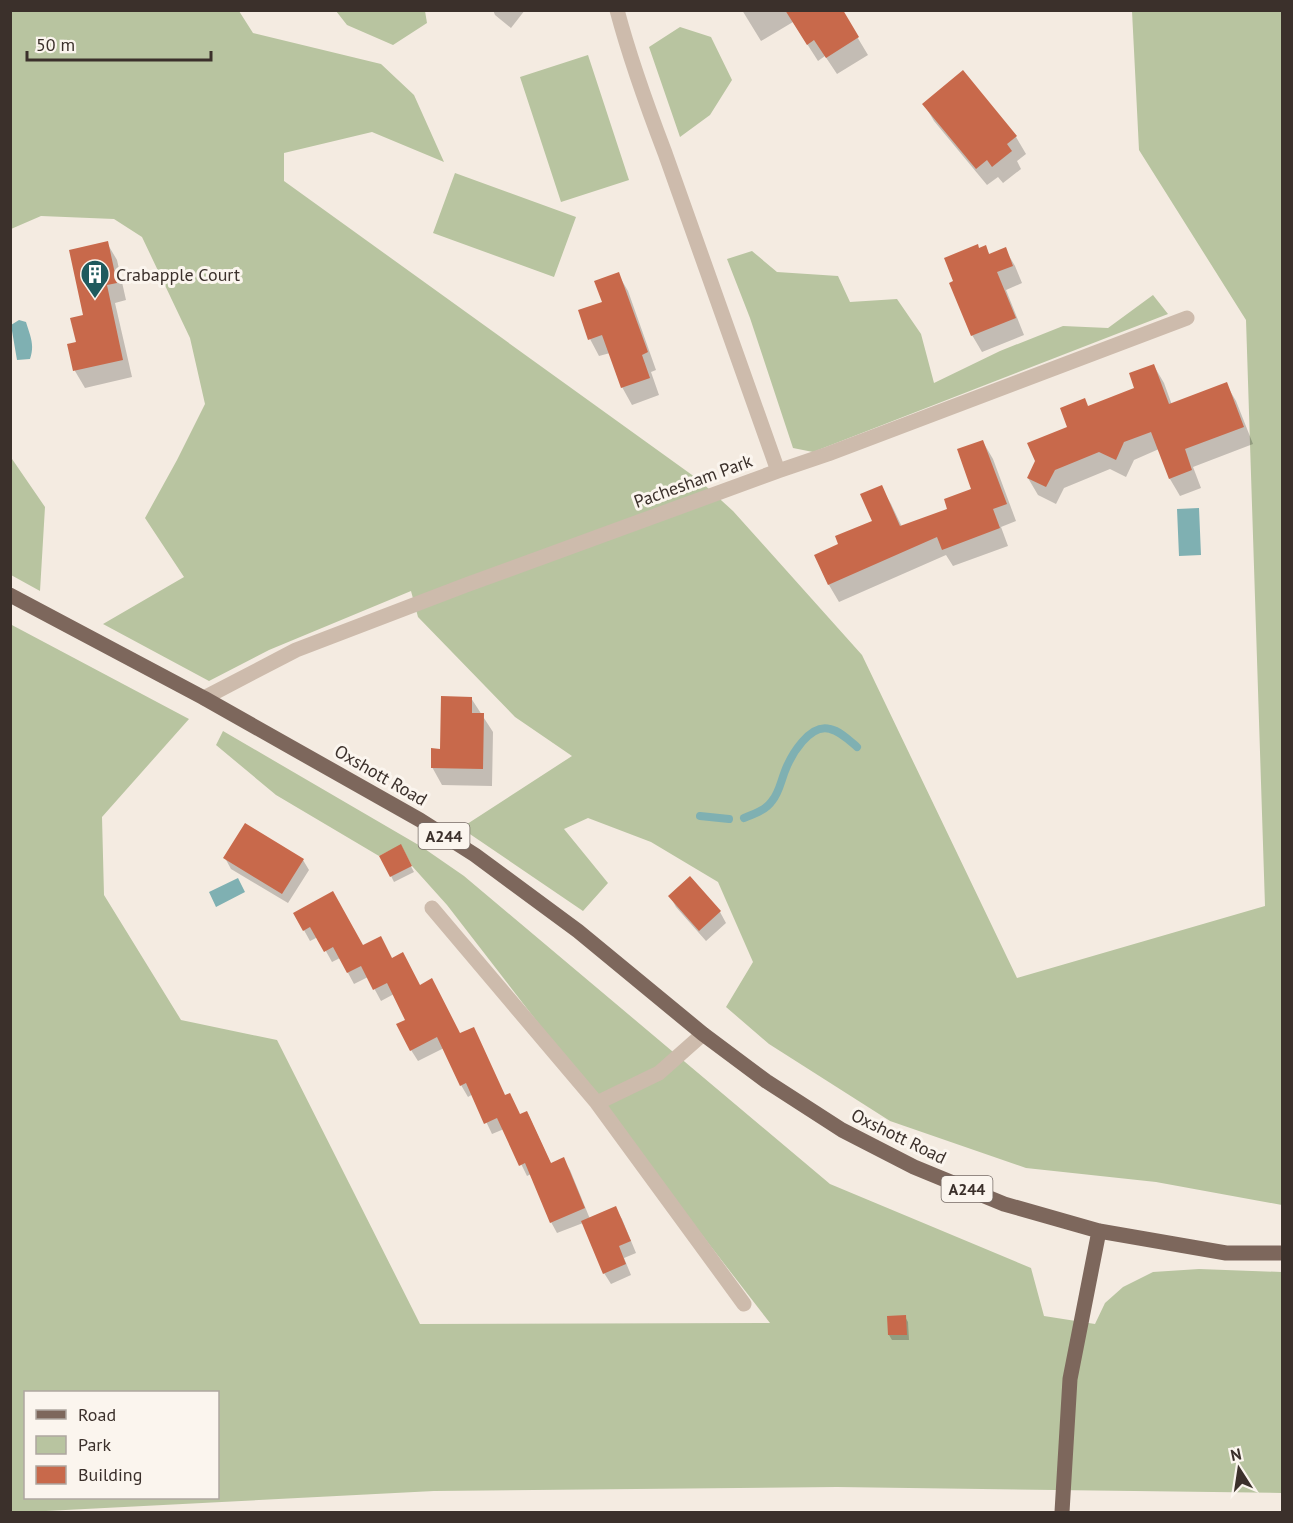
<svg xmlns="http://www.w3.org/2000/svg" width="1293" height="1523" viewBox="0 0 1293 1523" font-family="'PT Sans',sans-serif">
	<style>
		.green { fill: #b8c4a0; fill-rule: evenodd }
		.water { fill: #7fb0b2 }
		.shadow { fill: #0003 }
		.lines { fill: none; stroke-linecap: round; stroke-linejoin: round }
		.stream { stroke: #7fb0b2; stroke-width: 8 }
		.building { fill: #c8694b }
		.minor { stroke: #cdbbac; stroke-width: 15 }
		.major { stroke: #7d675c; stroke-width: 15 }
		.labels { text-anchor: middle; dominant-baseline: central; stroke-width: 6; stroke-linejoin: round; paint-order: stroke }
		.shield { fill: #fbf5ee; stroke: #756b66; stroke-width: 1.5 }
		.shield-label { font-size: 16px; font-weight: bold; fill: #3b302b }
		.poi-label { font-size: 18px; fill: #3b302b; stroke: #fbf5ee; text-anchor: start }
		.street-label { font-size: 18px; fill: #3b302b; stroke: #fbf5ee }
	</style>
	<rect width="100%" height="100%" fill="#f4ebe1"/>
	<path class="green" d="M11,11h228l14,22 128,31 33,31 30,67 -72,-30 -88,21v28l415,299 34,31 129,144 155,323 248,-72 -19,-586 -107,-170 -7,-139h150v1194l-126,-23 -130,-14 -136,-47 -121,-77 -43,-37 27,-45 -35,-80 -67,-40 -63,-24 -24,11 44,54 -25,28 -122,-83 111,-72 -57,-39 -97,-100 -7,-26 -142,59 -60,31 -106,-57 81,-47 -39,-59 32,-58 28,-56 -15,-66 -48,-101 -28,-18 -73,-3 -30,13z
		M336,11h89l2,12 -34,22 -46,-20z
		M680,27l31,10 21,43 -22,35 -30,22 -31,-90z
		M588,55l41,125 -68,22 -41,-125z
		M455,173l121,44 -22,60 -121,-44z
		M752,251l25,21 61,4 12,26 47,-3 24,35 13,49 66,-32 63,-25 45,2 45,-33 15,19 -355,138 -20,-4 -43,-130 -23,-59z
		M10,456l35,51 -5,84 -29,-16z
		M10,624l179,95 -87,98 2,78 77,125 96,20 143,284 350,-1 -323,-418 -35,-39 -11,-21 -22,11 -103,-61 -60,-50 7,-14 199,116 42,29 366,308 201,84 13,48 51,8 10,-21 18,-16 30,-15 46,-3 83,3v221l-445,-6 -403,4 -388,20 -11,1h-24zM26,1392h192v106h-192z"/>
	<path class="water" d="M19,320l7,2c4,14 9,22 4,37l-13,1 -6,-35z
		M1199,508l2,47 -22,1 -2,-47z
		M238,878l7,14 -29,15 -7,-15z"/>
	<path class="shadow" d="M493,10h32l-14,18 -16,-13z
		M742,10h99l27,45 -31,19 -12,-18 -7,5 -25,-39 -32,19z
		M924,104l92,33 10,17 -9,7 4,8 -18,14 -5,-6 -11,8 -53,-64z
		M107,243l10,17 9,40 -11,3 17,74 -47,11 -10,-17 3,-28z
		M985,247l5,8 15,-6 10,17 7,17 -16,7 18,45 -42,17 -10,-17 -17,-53z
		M618,274l10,17 28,79 -5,2 8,23 -27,10 -10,-18 -12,-34 -11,3 -9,-17z
		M1154,366l10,17 8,22 54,-21 10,17 17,43 -60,23 8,21 -21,8 -10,-17 -11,-30 -25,11 -8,17 -16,-8 -46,19 -8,16 -18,-9 -10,-17 41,-50 20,-21 47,-18z
		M983,442l10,17 23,62 -15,6 7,19 -55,20 -7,-11 -107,47 -10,-17 -13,-30 24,-10 34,-24 7,-34 10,17 11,23 47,-17 24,-20z
		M471,698l22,34 -1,54 -50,-1 -10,-18z
		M400,846l14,26 -20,10 -13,-26z
		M225,858l78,2 6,10 -21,33 -57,-34z
		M670,896l50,16 6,11 -20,18 -30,-34z
		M295,914l68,33 29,12 28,28 40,48 60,81 7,-4 24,52 12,-5 7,11 20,49 25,-11 7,11 14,34 -12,5 7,17 -20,9 -7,-11 -21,-50 -26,10 -6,-11 -20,-48 -4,2 -23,-47 -12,5 -19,-40 -5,3 -7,-12 -17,-37 -26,13 -7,-11 -4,-30 -13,-26 -13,7 -13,-24 -14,7 -14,-26 -8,4 -14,-25 -8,4z
		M905,1317l3,5 1,18h-17l-3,-5z"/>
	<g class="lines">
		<path class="stream" d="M700,816l29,3
			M744,818c10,-4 22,-8 28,-17 7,-8 9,-20 13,-30 6,-16 25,-48 45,-42 10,2 19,11 27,18"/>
	</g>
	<path class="building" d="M785,10h58l16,27 -33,21 -12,-18 -7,5z
		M963,70l54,66 -10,8 5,7 -20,16 -5,-7 -11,9 -54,-65z
		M108,241l9,42 -10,2 16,75 -50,11 -6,-27 9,-2 -6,-24 13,-3 -14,-65z
		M978,244l1,4 7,-3 3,9 17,-7 7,19 -16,6 19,46 -45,18 -22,-53 4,-2 -9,-23z
		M619,272l29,80 -6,3 8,23 -29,10 -19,-53 -14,5 -10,-30 24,-8 -8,-21z
		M1154,364l15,40 58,-22 17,45 -59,22 7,21 -23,9 -18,-47 -27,10 -8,18 -17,-8 -44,18 -9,17 -19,-9 8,-17 -8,-18 40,-16 -7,-19 25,-10 3,8 46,-18 -5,-15z
		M983,440l24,64 -14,5 7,19 -58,22 -5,-13 -109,48 -14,-30 24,-11 -3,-8 37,-15 -12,-27 22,-9 18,41 47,-17 -3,-10 27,-10 -14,-40z
		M441,696l31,1v16h12l-1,56 -52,-1v-20l9,1z
		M245,823l59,36 -22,35 -59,-36z
		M401,844l11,22 -22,11 -11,-21z
		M690,876l31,35 -22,20 -31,-35z
		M333,891l30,54 18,-9 11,22 11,-6 17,33 12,-7 28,55 14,-6 31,68 5,-2 10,21 7,-3 24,52 13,-6 21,51 -35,15 -25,-60 -6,3 -22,-48 -13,6 -18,-41 -6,3 -23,-49 -27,14 -14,-27 9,-4 -18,-37 -14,7 -12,-24 -14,7 -14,-26 -9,5 -14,-25 -7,4 -10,-18z
		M616,1206l15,35 -12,5 7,18 -23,10 -22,-53z
		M906,1315l1,20h-19l-1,-19z"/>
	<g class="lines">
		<path class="minor" d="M778,471l50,-17 359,-136
			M204,698l92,-48 170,-65 312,-114 -113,-318c-18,-47 -35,-94 -48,-143
			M432,908l165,195 147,201
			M597,1103l62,-30 44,-39"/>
		<path class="major" d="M10,595l194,103 216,122 55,35 103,76 125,103 63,47 76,49 72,37 90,37 95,27 127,22h56
			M1062,1512l8,-133 29,-148"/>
	</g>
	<defs>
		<g id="building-pin" transform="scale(1.5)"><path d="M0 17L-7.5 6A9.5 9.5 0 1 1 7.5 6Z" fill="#1f5a5e" stroke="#fbf5ee"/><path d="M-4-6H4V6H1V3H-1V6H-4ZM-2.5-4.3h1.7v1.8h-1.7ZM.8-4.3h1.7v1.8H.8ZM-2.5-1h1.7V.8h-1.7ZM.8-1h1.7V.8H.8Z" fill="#fff"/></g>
	</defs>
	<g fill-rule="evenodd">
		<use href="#building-pin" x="95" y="274"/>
	</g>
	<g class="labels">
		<g class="shield">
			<rect x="418.5" y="823" width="51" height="26" rx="4.5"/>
			<rect x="941.5" y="1176" width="51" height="26" rx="4.5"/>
		</g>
		<g class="shield-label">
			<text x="444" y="836">A244</text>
			<text x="967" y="1189">A244</text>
		</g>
		<g class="poi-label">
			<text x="116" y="274">Crabapple Court</text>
		</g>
		<g class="street-label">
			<text transform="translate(693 481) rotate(-20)">Pachesham Park</text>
			<text transform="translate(381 775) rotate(30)">Oxshott Road</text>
			<text transform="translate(899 1136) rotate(26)">Oxshott Road</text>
		</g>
	</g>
	<rect width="1293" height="1523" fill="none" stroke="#3b302b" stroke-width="24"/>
	<rect x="24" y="1391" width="195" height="108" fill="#fbf5ee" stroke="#aea6a0" stroke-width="1.5"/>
	<rect x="36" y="1410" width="30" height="9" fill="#7d675c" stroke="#aea6a0" stroke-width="1.5"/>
	<text x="78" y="1421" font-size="18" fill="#3b302b">Road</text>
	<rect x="36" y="1436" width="30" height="18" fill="#b8c4a0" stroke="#aea6a0" stroke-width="1.5"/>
	<text x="78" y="1451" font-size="18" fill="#3b302b">Park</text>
	<rect x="36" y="1466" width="30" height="18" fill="#c8694b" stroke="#aea6a0" stroke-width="1.5"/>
	<text x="78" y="1481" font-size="18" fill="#3b302b">Building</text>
	<g transform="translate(1239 1469) rotate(348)" stroke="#fbf5ee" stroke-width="4.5" paint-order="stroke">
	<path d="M0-4.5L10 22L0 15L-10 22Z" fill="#3b302b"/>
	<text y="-9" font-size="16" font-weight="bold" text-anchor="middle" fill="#3b302b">N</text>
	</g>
	<path d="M27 51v9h184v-9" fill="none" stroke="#3b302b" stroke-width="3"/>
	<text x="36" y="51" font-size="18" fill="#3b302b" stroke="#fbf5ee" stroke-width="4.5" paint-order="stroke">50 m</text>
</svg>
